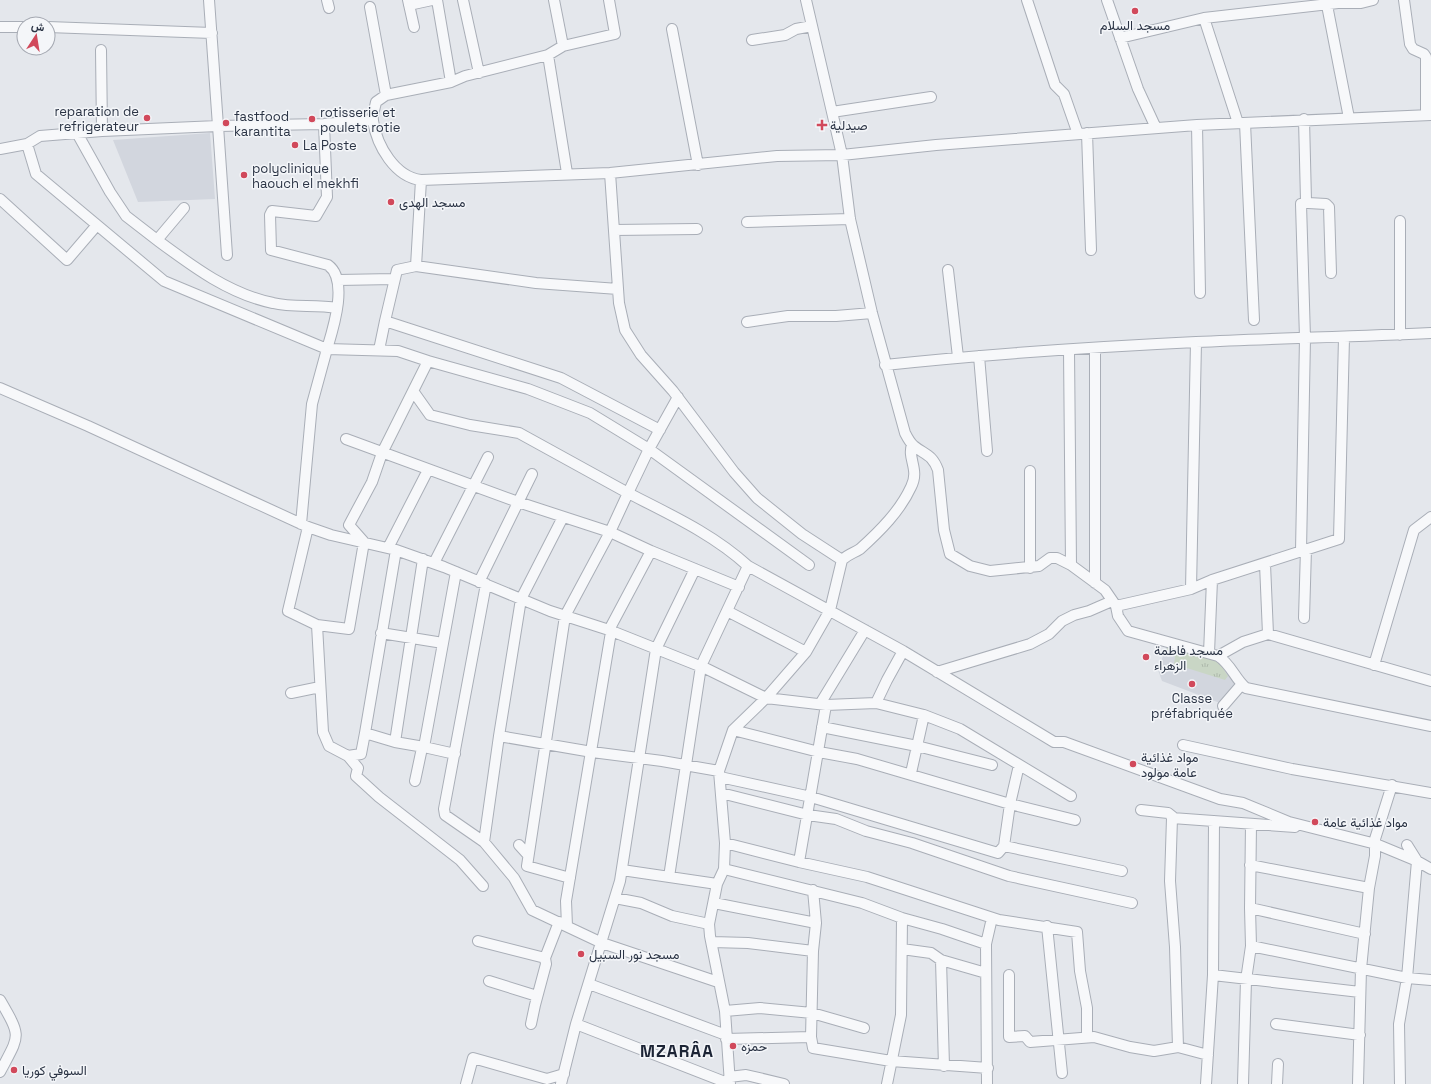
<svg xmlns="http://www.w3.org/2000/svg" width="1431" height="1084" viewBox="0 0 1431 1084" font-family="'Space Grotesk',Vazirmatn,sans-serif">
	<style>
		.built { fill: #d2d6de }
		.grass { fill: url(#grass-tufts) }
		.lines { fill: none; stroke-linecap: round; stroke-linejoin: round }
		.minor-casing { stroke: #a9aeb7; stroke-width: 12 }
		.minor { stroke: #f7f8fa; stroke-width: 10 }
		.poi-dot { fill: #d1495b; stroke: #f4f6f9; stroke-width: 1.5 }
		.labels { text-anchor: middle; dominant-baseline: central; stroke-width: 3; stroke-linejoin: round; paint-order: stroke }
		.poi-label { font-size: 13px; fill: #2b3445; stroke: #f4f6f9; text-anchor: start }
		.district-label { font-size: 17px; font-weight: bold; letter-spacing: 1px; fill: #1d2536; stroke: #f4f6f9 }
	</style>
	<defs>
		<pattern id="grass-tufts" width="24" height="20" patternUnits="userSpaceOnUse"><rect width="24" height="20" fill="#c9d6c5"/><path d="M3 7l-1-3M5 7V3M7 7l1-3M15 17l-1-3M17 17v-4M19 17l1-3" fill="none" stroke="#adb8ab"/></pattern>
	</defs>
	<rect width="100%" height="100%" fill="#e4e7ec"/>
	<path class="built" d="M210,133l5,66 -77,3 -25,-62z
		M1167,645l52,16 16,24 -15,18 -58,-22 -4,-11z"/>
	<path class="grass" d="M1168,646l11,2 2,4c10,-2 29,3 37,10 4,3 7,10 10,14l-3,4 -51,-16 1,-7 -10,-4z"/>
	<g class="lines">
		<g class="minor-casing">
			<path id="minor" d="M209,0l9,126 106,-2 49,-4
				M327,0l2,8
				M408,0l6,27
				M437,0l14,82
				M463,0l16,73
				M554,0l9,46
				M609,0l6,34 -52,12 -15,9 -83,21 -14,6 -65,13 -10,7c-1,6 -4,13 -3,19 4,25 22,56 48,59l189,-7 167,-17 65,-1 94,-10 261,-20 234,-10
				M806,0l36,155 8,64 22,94 33,120c2,4 5,10 9,13 11,9 18,8 24,24l6,60 6,24 20,12 20,5 49,-5 11,-8h7l14,7 34,25 11,16 2,10 10,15 90,25c13,8 17,23 28,32l185,38
				M1027,0l28,85 9,9 14,40
				M1107,0l31,89 18,39
				M1326,0l23,118
				M1404,0l6,44 3,5 11,5 2,3v58
				M409,5l23,-5
				M370,7l16,88
				M1204,18l34,105
				M0,27h24
				M48,27l164,6
				M672,29l26,136
				M1120,38l84,-20 134,-15h23l12,-3
				M752,40l33,-5 11,-6 16,-3
				M101,50l1,81
				M548,55l19,118
				M832,112l99,-15
				M1304,119l2,82 2,2 18,1 3,3 2,66
				M1245,123l9,197
				M1197,125l3,168
				M77,133l33,59 16,24 31,24
				M1087,133l4,117
				M27,144l9,30 128,107 163,68c6,-20 22,-69 1,-84l-57,-15 -1,-35 2,-4 44,5 11,-19 -3,-73
				M0,149l27,-5 13,-8 62,-5 116,-5 9,129
				M610,173l9,130 6,27 16,25 32,36 61,81 23,26 45,36 40,26
				M0,199l67,61 30,-35
				M184,208l-27,32c35,26 72,54 116,63 20,5 43,1 64,5
				M747,222l103,-3
				M614,230l83,-1
				M416,266l120,17 82,6
				M948,270l10,87
				M338,280l56,-1
				M385,321l12,-51 19,-4 5,-86
				M747,322l41,-6h48l36,-3
				M1400,335v-114
				M1095,348v235
				M379,350l6,-29 176,57 99,52
				M1069,350l2,215
				M979,356l8,95
				M428,361l100,28 62,24 59,36 160,116
				M885,365c103,-11 207,-18 311,-23 78,-4 157,-5 235,-9
				M0,388l88,38 220,101 23,8 65,15 48,17 106,44 59,19 98,39 59,29 60,7 50,-2 48,12 36,14 111,67
				M413,391l17,24 40,10 49,8 109,60 -18,39 -45,84 -38,250 43,12
				M678,397l-29,52 -21,44c43,22 85,41 120,73l155,85 151,91h10l156,57 23,4 46,19 87,22 41,17 14,8
				M346,439l172,63 92,30 41,19 88,36
				M1030,471v97
				M301,524l11,-120 15,-55 71,2 30,10 -46,92 -10,29 -23,43 15,17 -15,87 -32,-4 6,107 6,14 19,10 10,12 -2,8 23,21 81,63 23,26
				M308,527l-20,84 29,14
				M388,548l40,-78
				M1301,551l4,-213 -4,-134 5,-1
				M423,559l-28,183 29,5 32,-175
				M434,563l54,-106
				M1265,564l3,70
				M479,582l53,-108
				M486,584l-42,225 1,6 39,27 30,36 18,32 70,33 116,39
				M1191,589l5,-247
				M1116,606l75,-17 21,-9 127,-41 5,-201
				M727,611l79,41
				M1304,618l2,-69
				M609,630l42,-79
				M381,633l62,10
				M1209,653l3,-73
				M1218,656l25,-14 25,-8 163,47
				M1374,665l40,-135 17,-13
				M937,672l93,-28 19,-10 13,-13 12,-6 15,-4 23,-10
				M291,693l29,-6
				M876,703l11,-23 16,-29
				M820,704l45,-74
				M1223,706l19,-22
				M822,727l95,19 75,19
				M733,730l86,22 38,7 153,45 65,16
				M499,736l93,16 70,9 57,10
				M395,742l-30,-9 31,-183
				M1183,745l109,24 139,24
				M424,747l31,7
				M348,756l13,-2 4,-21
				M911,773l13,-58
				M720,777l91,20 187,56 6,-7 6,-42 9,-39
				M415,781l7,-33
				M721,793l87,22 28,4 30,12 46,12 97,33 123,27
				M1141,810l27,3 5,4
				M484,842l15,-106 22,-137 42,-82
				M725,843l74,19 68,15 132,43 78,12 3,39 7,37v29
				M519,845l9,10
				M1004,846l118,25
				M799,862l27,-157
				M1250,865l119,23
				M724,869l138,34 40,15 40,11 44,15
				M622,870l95,14
				M669,877l32,-211 47,-100
				M615,898l26,5 31,13 37,8
				M714,903l102,20
				M1250,908l115,26
				M567,926l-1,-25 45,-269
				M1047,926l15,147
				M478,941l67,17
				M712,942l36,1 65,8
				M1251,946l156,32 24,2
				M902,949l29,4 10,7 45,13
				M941,960l3,106
				M1009,975v62l16,-1 5,6 64,-5 36,10 24,4 24,-4 30,8
				M1213,975l147,17
				M489,981l48,15
				M589,984l137,51
				M0,1000c22,38 20,34 0,72
				M725,1011l35,-3 52,5 52,15
				M531,1024l4,-19 11,-41 -1,-6 14,-36
				M576,1024l154,60
				M1276,1024l84,11
				M811,1037l2,-86 3,-28 -3,-33
				M726,1039l85,-2 2,11 78,13 97,7
				M1178,1047l-3,-100 -5,-66 2,-63 123,9
				M729,1077l17,-2 38,9
				M466,1084l7,-26 74,21 17,-5
				M561,1084l15,-60 44,-143 36,-232 39,-80
				M730,1084l-5,-73 -15,-75 -1,-12 8,-40 7,-15 1,-26 -6,-72 14,-41 33,-32 40,-46 24,-42 12,-50c6,-6 12,-7 18,-11 20,-18 40,-38 51,-62 9,-17 -4,-29 1,-42
				M887,1084l14,-69 1,-97
				M987,1084l-1,-140 6,-26
				M1206,1084l7,-109 1,-154
				M1243,1084l3,-104 5,-34 -1,-38 1,-84
				M1277,1084l1,-20
				M1358,1084l3,-115 8,-81 6,-32v-17l17,-54
				M1400,1084l-1,-60 8,-46 10,-117 -10,-16"/>
		</g>
		<use href="#minor" class="minor"/>
	</g>
	<g class="poi-dot">
		<circle cx="1135" cy="11" r="4"/>
		<circle cx="147" cy="118" r="4"/>
		<circle cx="312" cy="119" r="4"/>
		<circle cx="226" cy="123" r="4"/>
		<path d="M820 119h4v4h4v4h-4v4h-4v-4h-4v-4h4z"/>
		<circle cx="295" cy="145" r="4"/>
		<circle cx="244" cy="175" r="4"/>
		<circle cx="391" cy="202" r="4"/>
		<circle cx="1146" cy="657" r="4"/>
		<circle cx="1192" cy="684" r="4"/>
		<circle cx="1133" cy="764" r="4"/>
		<circle cx="1315" cy="822" r="4"/>
		<circle cx="581" cy="954" r="4"/>
		<circle cx="733" cy="1046" r="4"/>
		<circle cx="14" cy="1070" r="4"/>
	</g>
	<g class="labels">
		<g class="poi-label">
			<text x="1135" y="25" text-anchor="middle">مسجد السلام</text>
			<text x="139" y="111" text-anchor="end">reparation de<tspan x="139" dy="15">refrigerateur</tspan></text>
			<text x="320" y="112">rotisserie et<tspan x="320" dy="15">poulets rotie</tspan></text>
			<text x="234" y="116">fastfood<tspan x="234" dy="15">karantita</tspan></text>
			<text x="830" y="125">صيدلية</text>
			<text x="303" y="145">La Poste</text>
			<text x="252" y="168">polyclinique<tspan x="252" dy="15">haouch el mekhfi</tspan></text>
			<text x="399" y="202">مسجد الهدى</text>
			<text x="1154" y="650">مسجد فاطمة<tspan x="1154" dy="15">الزهراء</tspan></text>
			<text x="1192" y="698" text-anchor="middle">Classe<tspan x="1192" dy="15">préfabriquée</tspan></text>
			<text x="1141" y="757">مواد غذائية<tspan x="1141" dy="15">عامة مولود</tspan></text>
			<text x="1323" y="822">مواد غذائية عامة</text>
			<text x="589" y="954">مسجد نور السبيل</text>
			<text x="741" y="1046">حمزه</text>
			<text x="22" y="1070">السوفي كوريا</text>
		</g>
		<g class="district-label">
			<text x="677" y="1051">MZARÂA</text>
		</g>
	</g>
	<g transform="translate(36 36) rotate(12)"><circle r="19" fill="#f4f6f9" stroke="#a4a8b1"/>
	<path d="M0-3L7 15L0 10L-7 15Z" fill="#d1495b"/>
	<text y="-6" font-size="11" font-weight="bold" text-anchor="middle" fill="#2b3445">ش</text>
	</g>
</svg>
